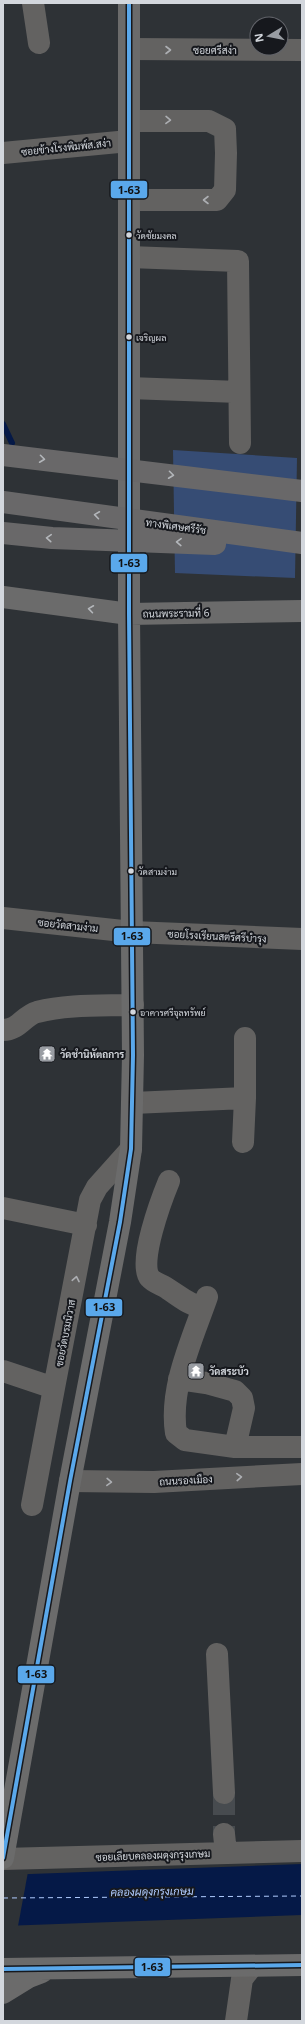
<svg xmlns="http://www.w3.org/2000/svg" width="305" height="2024" viewBox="0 0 305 2024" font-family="'Noto Sans',Sarabun,sans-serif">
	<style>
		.green { fill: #364c74 }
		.water { fill: #051947 }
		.pier { fill: #2e3236 }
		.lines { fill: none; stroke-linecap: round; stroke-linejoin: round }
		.stream { stroke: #051947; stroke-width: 6 }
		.ferry { stroke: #afcbfe; stroke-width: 1; stroke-dasharray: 5 4; stroke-linecap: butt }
		.minor-tunnel { stroke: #474b4f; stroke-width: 22; stroke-dasharray: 22 11; stroke-linecap: butt }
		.minor { stroke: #636261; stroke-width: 22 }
		.major { stroke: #6b6b6b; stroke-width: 22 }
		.highway-bridge { stroke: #696869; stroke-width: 22 }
		.bus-1-casing { stroke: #16181d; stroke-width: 7 }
		.bus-1 { stroke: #5aa8eb; stroke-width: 4 }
		.oneway { stroke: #acaeb2 }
		.oneway2 { stroke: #b3b6ba }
		.oneway3 { stroke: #b4b7bb }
		.bus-dot { fill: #d3d7dd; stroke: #16181d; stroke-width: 1.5 }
		.labels { text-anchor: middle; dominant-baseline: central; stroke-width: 4; stroke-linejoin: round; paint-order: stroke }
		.bus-label { font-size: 9px; fill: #d3d7dd; stroke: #16181d; text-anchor: start }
		.street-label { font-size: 10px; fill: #d3d7dd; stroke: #16181d }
		.poi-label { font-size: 10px; font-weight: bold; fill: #d3d7dd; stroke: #16181d; text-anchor: start }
		.water-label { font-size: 11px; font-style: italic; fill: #afcbfe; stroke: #16181d }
		.line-badge { stroke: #16181d; stroke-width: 1.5 }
		.pale-badge-label { font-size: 11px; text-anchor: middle; font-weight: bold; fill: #111 }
	</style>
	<rect width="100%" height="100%" fill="#2e3236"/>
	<path class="green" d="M173,450l124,8 -2,120 -120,-5z"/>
	<path class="water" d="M302,1864v51l-299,11v-51z"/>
	<path class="pier" d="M28,1872l-10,54h-15v-53z"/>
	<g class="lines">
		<path class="stream" d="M3,424l9,19"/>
		<path class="ferry" d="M3,1898l299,-2"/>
		<path class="minor-tunnel" d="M224,1793v41"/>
		<path class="minor" d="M33,3l6,40
			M129,49l173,1
			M3,153l126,-12
			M129,200h88l8,-10 1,-37 -1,-24 -16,-8h-80
			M129,257l109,4 2,182
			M129,388l110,4
			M3,918l129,14 170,7
			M3,1030c16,0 20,-14 34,-18 31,-8 65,-6 96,-7
			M133,1103l112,-5
			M243,1142l2,-44v-60
			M169,1181c-7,17 -32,83 -19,97 4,5 13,7 18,11 11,7 21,16 35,19
			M3,1208l83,17
			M207,1297c-15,43 -38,91 -31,136l9,7 50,7
			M3,1371l51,17 36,-188 7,-13 34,-38
			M179,1379l27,4 29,8 7,7 2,10 -9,39h67
			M70,1481l84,1 148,-8
			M32,1505l22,-117
			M217,1654l7,139
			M224,1834l2,19
			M3,1859l299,-8
			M236,2021l6,-42 10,-13"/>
		<path class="major" d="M3,597l126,17 173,-3
			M3,1858l67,-377 50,-259 11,-73 2,-94 -4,-441v-611
			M3,1969l299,-4
			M3,1993l26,-16 13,-5"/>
		<path class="highway-bridge" d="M3,455l299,36
			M3,502l299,41
			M3,533l49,5 163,6"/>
		<g class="bus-1-casing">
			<path id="bus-1" d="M3,1858l67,-377 50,-259 11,-73 2,-94 -4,-441v-611
				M3,1969l299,-4"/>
		</g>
		<use href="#bus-1" class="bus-1"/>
	</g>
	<defs><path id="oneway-chevron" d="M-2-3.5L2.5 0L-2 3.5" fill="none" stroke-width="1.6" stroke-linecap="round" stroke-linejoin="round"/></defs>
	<g class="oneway">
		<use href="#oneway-chevron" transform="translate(168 50)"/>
		<use href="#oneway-chevron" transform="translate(168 120) rotate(1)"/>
		<use href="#oneway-chevron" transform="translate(206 200) rotate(-180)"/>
		<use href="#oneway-chevron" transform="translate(76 1279) rotate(-79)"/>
		<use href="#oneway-chevron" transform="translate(239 1477) rotate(-3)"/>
		<use href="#oneway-chevron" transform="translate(109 1482) rotate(2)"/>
	</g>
	<g class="oneway2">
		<use href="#oneway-chevron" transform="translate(42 459) rotate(7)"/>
		<use href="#oneway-chevron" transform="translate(171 475) rotate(7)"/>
		<use href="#oneway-chevron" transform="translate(97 515) rotate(-172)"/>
		<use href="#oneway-chevron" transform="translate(49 538) rotate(-176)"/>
		<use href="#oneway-chevron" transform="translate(179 542) rotate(-178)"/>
	</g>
	<use class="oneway3" href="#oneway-chevron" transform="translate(91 609) rotate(-172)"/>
	<defs>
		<g id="temple-square" transform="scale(0.9)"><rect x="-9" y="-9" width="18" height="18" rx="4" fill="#999da3" stroke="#16181d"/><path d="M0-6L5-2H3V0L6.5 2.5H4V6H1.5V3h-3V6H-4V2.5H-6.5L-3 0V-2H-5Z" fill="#fff"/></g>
	</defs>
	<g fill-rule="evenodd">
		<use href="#temple-square" x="47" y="1054"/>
		<use href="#temple-square" x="196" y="1371"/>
	</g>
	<g class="bus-dot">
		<circle cx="129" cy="235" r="3.5"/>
		<circle cx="129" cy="337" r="3.5"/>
		<circle cx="131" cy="871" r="3.5"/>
		<circle cx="133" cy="1012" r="3.5"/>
	</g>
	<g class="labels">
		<g class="bus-label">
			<text x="136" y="235">วัดชัยมงคล</text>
			<text x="136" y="337">เจริญผล</text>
			<text x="138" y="871">วัดสามง่าม</text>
			<text x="140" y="1012">อาคารศรีจุลทรัพย์</text>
		</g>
		<g class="street-label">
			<text x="215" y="50">ซอยศรีสง่า</text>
			<text transform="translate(66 147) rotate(-6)">ซอยข้างโรงพิมพ์ส.สง่า</text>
			<text transform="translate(176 526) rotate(8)">ทางพิเศษศรีรัช</text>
			<text transform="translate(176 613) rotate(-1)">ถนนพระรามที่ 6</text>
			<text transform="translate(68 925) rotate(6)">ซอยวัดสามง่าม</text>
			<text transform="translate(217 936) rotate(3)">ซอยโรงเรียนสตรีศรีบำรุง</text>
			<text transform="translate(65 1333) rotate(-79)">ซอยวัดบรมนิวาส</text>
			<text transform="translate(186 1480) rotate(-3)">ถนนรองเมือง</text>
			<text transform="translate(153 1855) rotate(-2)">ซอยเลียบคลองผดุงกรุงเกษม</text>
		</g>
		<g class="poi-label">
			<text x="60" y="1054">วัดชำนิหัตถการ</text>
			<text x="209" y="1371">วัดสระบัว</text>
		</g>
		<g class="water-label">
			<text transform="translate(152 1891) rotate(-1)">คลองผดุงกรุงเกษม</text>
		</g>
	</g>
	<g class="line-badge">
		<rect x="110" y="180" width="38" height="19" rx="4" fill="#5aa8eb"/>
		<rect x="110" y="553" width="38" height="20" rx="4" fill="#5aa8eb"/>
		<rect x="113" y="927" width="38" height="19" rx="4" fill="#5aa8eb"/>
		<rect x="85" y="1298" width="38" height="19" rx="4" fill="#5aa8eb"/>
		<rect x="17" y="1665" width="38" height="19" rx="4" fill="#5aa8eb"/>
		<rect x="134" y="1957" width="37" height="20" rx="4" fill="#5aa8eb"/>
	</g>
	<g class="pale-badge-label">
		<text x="129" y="194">1-63</text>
		<text x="129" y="567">1-63</text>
		<text x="132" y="940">1-63</text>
		<text x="104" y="1311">1-63</text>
		<text x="36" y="1678">1-63</text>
		<text x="152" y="1971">1-63</text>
	</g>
	<rect width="305" height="2024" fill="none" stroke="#d3d7dd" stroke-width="8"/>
	<g transform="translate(269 36) rotate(260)"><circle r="19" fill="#16181d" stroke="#62646a"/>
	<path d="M0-3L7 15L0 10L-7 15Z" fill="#999da3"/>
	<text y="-6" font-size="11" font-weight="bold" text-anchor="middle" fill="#d3d7dd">N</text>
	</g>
</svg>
